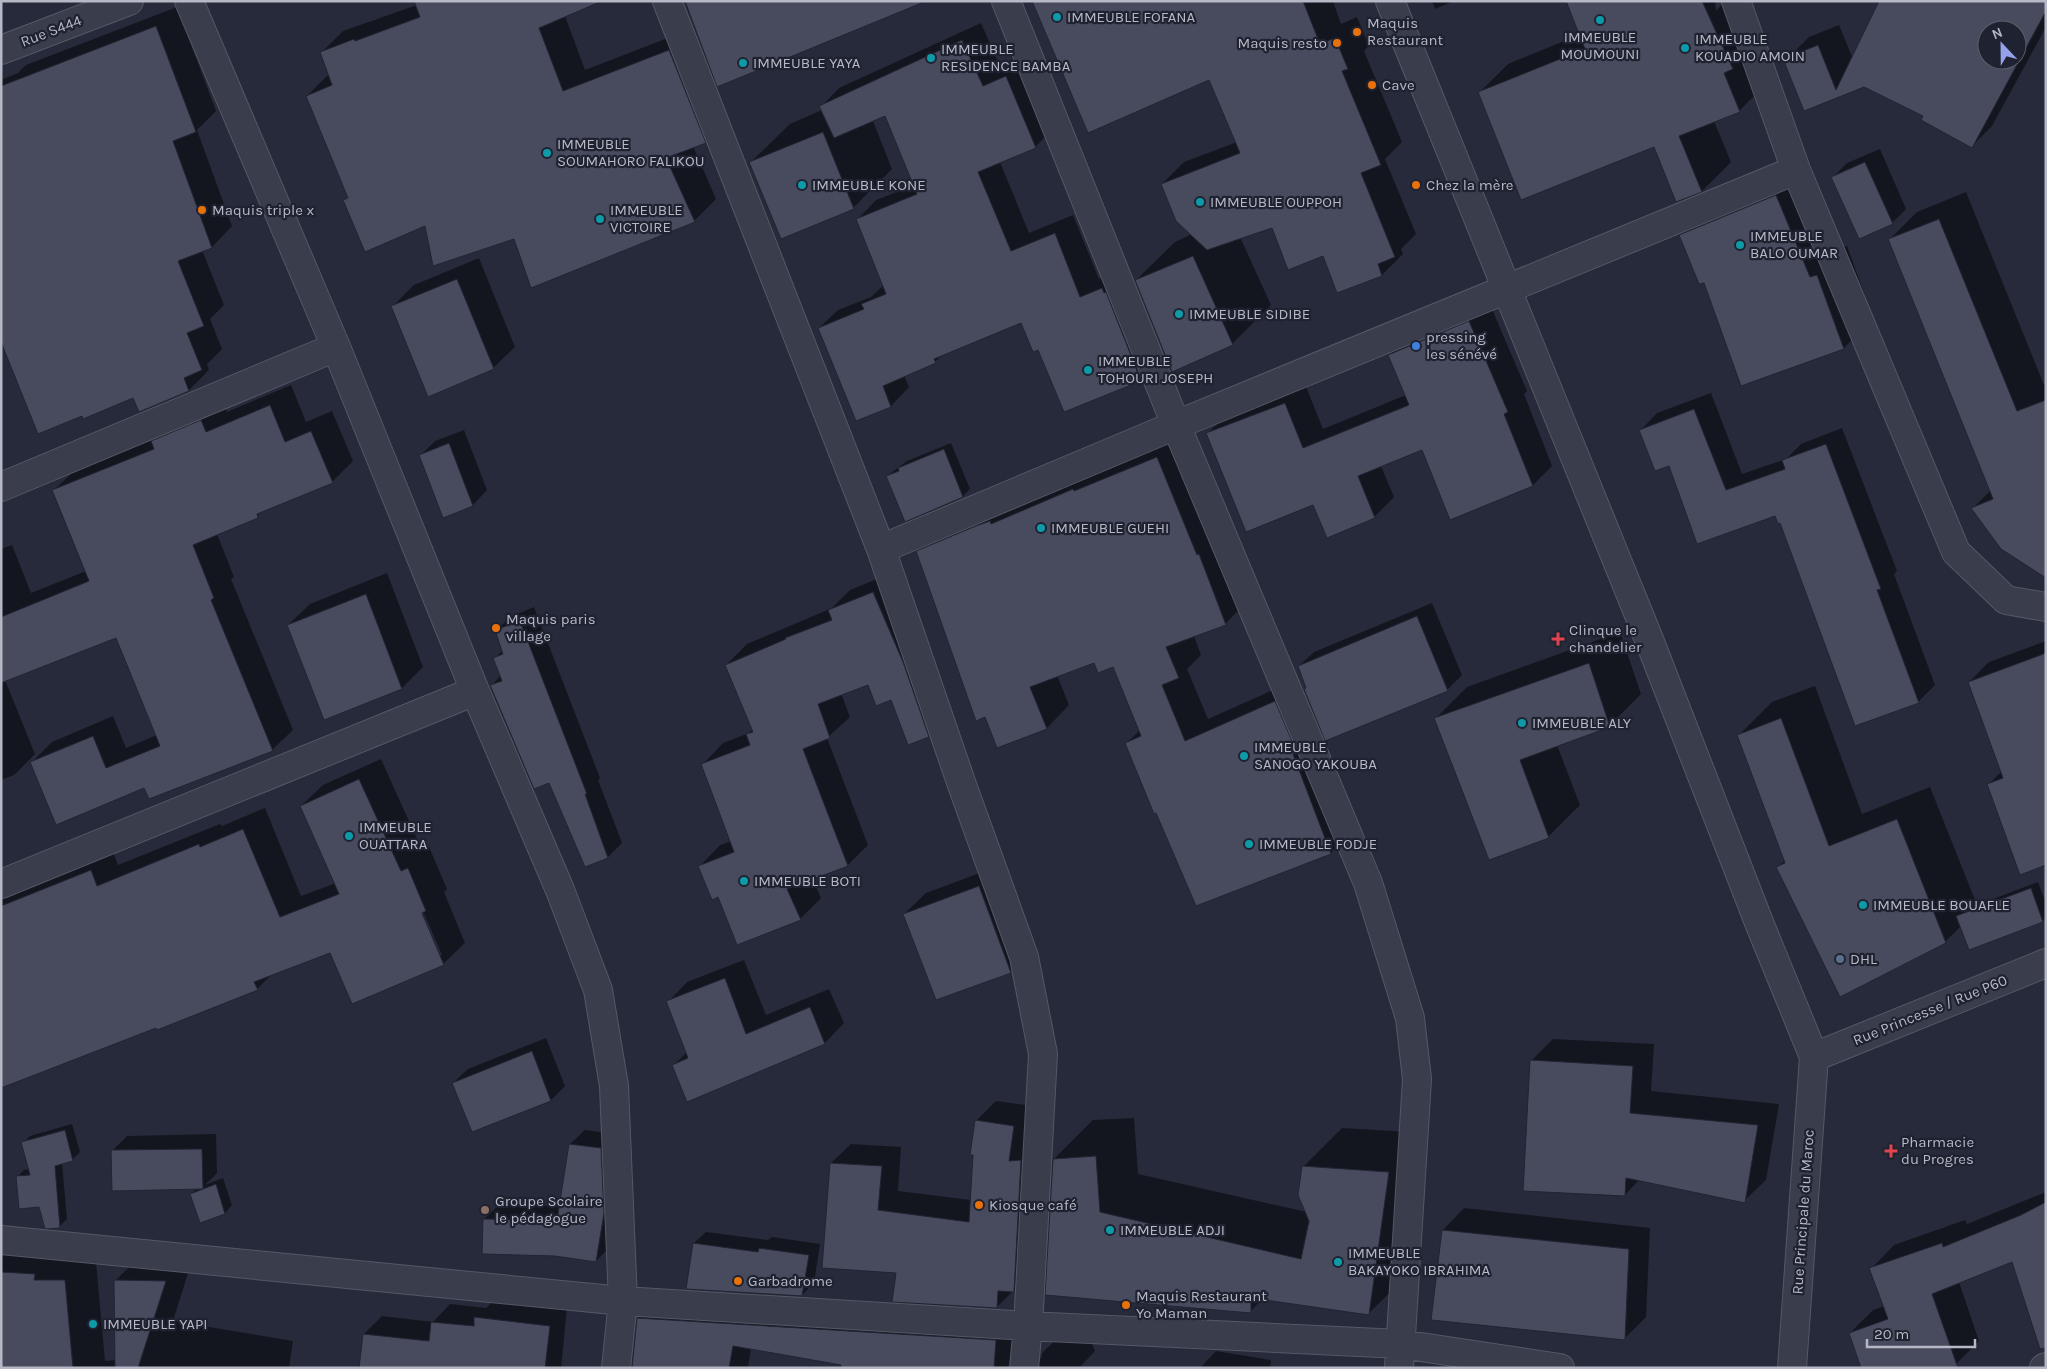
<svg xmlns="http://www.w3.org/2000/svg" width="2047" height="1369" viewBox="0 0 2047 1369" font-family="Karla,sans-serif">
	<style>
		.shadow { fill: #0007; fill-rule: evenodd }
		.building { fill: #484b5e; stroke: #212432; fill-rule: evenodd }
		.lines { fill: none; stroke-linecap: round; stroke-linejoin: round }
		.minor-casing { stroke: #555866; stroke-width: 30 }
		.tertiary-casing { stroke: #555866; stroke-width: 30 }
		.minor { stroke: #3a3d4b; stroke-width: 28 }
		.tertiary { stroke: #3a3d4b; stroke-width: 28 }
		.culture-dot { fill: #0f9aa8; stroke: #1f2230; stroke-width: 2 }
		.food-dot { fill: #e8710a; stroke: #1f2230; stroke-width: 2 }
		.shop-dot { fill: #3f7fe0; stroke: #1f2230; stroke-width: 2 }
		.health-dot { fill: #e0444e; stroke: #1f2230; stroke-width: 2 }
		.service-dot { fill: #5c6f8a; stroke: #1f2230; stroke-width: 2 }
		.education-dot { fill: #8d6e63; stroke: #1f2230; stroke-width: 2 }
		.labels { text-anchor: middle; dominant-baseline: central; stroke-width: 4.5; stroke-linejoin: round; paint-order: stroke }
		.poi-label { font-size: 15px; fill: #b6b8c6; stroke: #1f2230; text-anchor: start }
		.street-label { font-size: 15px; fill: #b6b8c6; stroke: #1f2230 }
	</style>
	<rect width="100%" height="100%" fill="#262a3a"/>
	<path class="shadow" d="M1042,1h291l8,23 16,-7 12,29 -5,5 38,91 -17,17 31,75 -15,15 2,5 -21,21 -44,16 -14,-37 -52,-28 -32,11 31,68 -39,39 -96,-64 39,-38 17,-8 -30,-50 22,-22 53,-20 -27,-64z
		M1432,1h22l-19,8z
		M1567,1h148l1,10 9,-10 43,81 -29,29 -25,10 17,41 -29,29 -25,10 -23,-56 -175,-52 29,-29 73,-30z
		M2046,1v26l-54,99 -20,20 -47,-31 -61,-29 -57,23 -19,-51 21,-21 30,-12 14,34zM1987,30h30v30h-30z
		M417,5l148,11 20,54 106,-41 36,91 -22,22 -12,4 23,53 -22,22 -180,17 -88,-13 -81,-25 4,-4 -42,-100 22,-22 -8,-21 22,-22z
		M177,7l39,104 -19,19 35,96 -20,21 -10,3 22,55 -14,14 12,30 -15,15 2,6 -20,20 -55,7 -133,-59v-258l17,-7 8,-8z
		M981,23l20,46 24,-10 29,69 -19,19 -35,15 29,71 44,-18 26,64 22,-9 38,91 -18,19 -77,30 -25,-62 -17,-27 -79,33 -8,8 -31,13 5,12 -18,19 -34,14 -38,-92 19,-18 33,-13 13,-12 -26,-66 18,-19 39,-15 -29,-70 -13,6 19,48 -39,39 -102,-46 39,-38 32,-14 -1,-3 18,-19z
		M1880,149l26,60 -14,14 -59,-46 14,-14z
		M1806,166l34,82 7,-2 26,72 -29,30 -102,37 -38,-104 -24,-46 30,-29z
		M1966,192l78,193 2,-1v187l-74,-62 19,-19 -101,-251 27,-27z
		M479,258l36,89 -22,21 -101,-61 22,-22z
		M1489,302l38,89 -3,3 28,72 -19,19 -110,-36 -42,17 13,31 -20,20 -60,-14 -106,-70 20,-20 77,-29 18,45 83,-34 -17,-40 20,-20z
		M291,385l15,37 26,-11 21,50 -21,21 -68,28 -7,6 -40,18 17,43 -3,2 62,151 -21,20 -127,36 -113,-24 20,-20 61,-26 13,32 31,-13 -40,-99 -112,44 30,74 -21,21 -13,5v-231l11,-4 19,48 55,-22 -32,-81 21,-20 147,-70 5,12z
		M1711,393l31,81 44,-15 15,-15 41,-16 55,143 -3,3 41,111 -17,17 -143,-188 -106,-49 -28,-35 16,-17z
		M464,430l23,60 -14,15 -30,11 -23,-60 15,-15z
		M1180,435l68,166 -23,23 -31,12 7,19 -14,14 21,50 90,-40 21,50 -3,3 37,98 -22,23 -204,-110 13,-13 -26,-64 -19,-5 -38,14 12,30 -22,23 -50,19 -79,-196 22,-22z
		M951,443l19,46 -7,7 -58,25 -18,-45 20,-15z
		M894,572l55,144 -21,20 -36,-37 -23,-16 -28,10 9,24 -23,21 41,107 -20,20 -36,13 9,20 -21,21 -81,-23 -19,-30 20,-21 12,-4 -29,-77 20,-21 26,-10 4,-4 -27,-64 21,-21 85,-36 18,-18z
		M387,573l36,94 -21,21 -114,-63 22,-21z
		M1432,603l30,72 -15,15 -121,49 -27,-73 15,-14z
		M534,607l66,171 -2,2 24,63 -14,14 -58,-75 -59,-96 10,-11 -6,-17 8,-8 -7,-19 14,-14z
		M1620,632l21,62 -32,32 -52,19 23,60 -32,32 -113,-118 32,-32z
		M2046,641v223l-57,-80 13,-13 -33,-89 20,-20z
		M1815,686l47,128 68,-27 47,118 61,-23 8,22v14l-4,3 -81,5 -16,16 -167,-75 7,-7 -46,-125 33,-33z
		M381,759l41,91 7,-3 18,42 -3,3 21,51 -22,21 -112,-13 -59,23 -15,15 -256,97v-192l111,-45 6,16 102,-41 2,2 43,-18 36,88 35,-13 -35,-77 22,-21zM421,907l21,48h-3l-20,-47z
		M1001,865l31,85 -22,22 -106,-58 22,-21z
		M744,960l22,55 63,-26 15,34 -19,20 -137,57 -15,-34 14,-14 -19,-50 19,-20z
		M546,1038l19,48 -14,14 -79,30 -19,-47 15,-14z
		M1553,1039l101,5 -3,47 128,13 -13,76 -22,21 -105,-21 -14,15 -94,-134z
		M996,1101l37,5v165l-36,36 -100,-35 -66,-109 20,-19 50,3 -3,44 73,9 5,-79z
		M1134,1118l4,56 169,38 -4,-45 39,-39 85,5 -19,142 -39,38 -106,-15 -13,14 -203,-18 7,-135 39,-39z
		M72,1124l8,28 -7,7 -11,4 5,56 -7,7 -14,1 -6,-21 -23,-29 7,-7 6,-1 -7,-26 7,-7z
		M585,1130l30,4 -4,112 -15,15 -112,-42 15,-14 62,1 9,-62z
		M216,1134l1,39 -12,12 18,-7 9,27 -7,8 -24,8 -10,-27 7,-6 -86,-37 15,-15z
		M2046,1192v138l-33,-70 -54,22 20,59 -23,23 -106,-31 23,-23 11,-4 -13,-37 23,-24 71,-25 2,4z
		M1464,1208l186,20 -4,89 -22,22 -192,-20 11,-89z
		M706,1232l62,8 4,-3 48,7 -6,39 -12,12 -108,-52z
		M1,1240l94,10 10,111 11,-1 -1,-79 30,-30h50l-22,70 120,20 -4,27h-288z
		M661,1295l357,22 19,41 4,1 1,-6 24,-23 17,-7 12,28 -16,17h-237v-5l-91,-15 -3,20h-115l5,-50z
		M494,1300l73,8 -6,60h-201l4,-34 18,-18 51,6 17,-18 36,4z
		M1216,1351l55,9 -1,8h-70z"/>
	<path class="building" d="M414,1h188l-63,27 24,63 106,-41 37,93 -40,15 29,64 -164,66 -17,-49 -81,27 -8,-40 -60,26 -22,-52 5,-2 -42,-102 26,-11 -12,-33 34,-13 1,2 65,-24z
		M685,1h239v1l-207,85z
		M1032,1h271l17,43 15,-6 13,31 -6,2 39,94 -20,8 34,84 -17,7 4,12 -45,17 -14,-37 -35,14 -16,-42 -65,22 -31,-29 -15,-37 79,-31 -31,-73 -121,53z
		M1566,1h136l31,68 -9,4 16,39 -61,24 23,56 -26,10 -22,-55 -133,53 -43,-108 107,-43z
		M1879,1h167v10l-74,137 -51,-28 2,-4 -59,-29 -60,24 -21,-52 35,-14 18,45zM1987,30h30v30h-30z
		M156,26l40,106 -23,9 39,107 -34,13 26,65 -17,7 15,37 -18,8 5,13 -50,21 -6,-14 -50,21 -1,-3 -44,18 -37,-92v-256z
		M962,40l21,46 23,-10 30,72 -58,24 33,79 44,-18 25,64 22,-9 2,5 2,-1 35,89 -77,31 -26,-62 -5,2 -12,-29 -87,36 2,4 -53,23 8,21 -35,14 -38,-93 46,-19 -3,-5 25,-10 -30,-75 61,-25 -32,-78 -51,22 -15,-32z
		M823,132l31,77 -73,30 -32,-77z
		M1865,162l28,62 -34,15 -28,-62z
		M1776,195l34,82 7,-2 27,74 -103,37 -37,-103 -5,1 -20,-49z
		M1939,219l78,192 29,-11v178l-45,-29 -30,-41 22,-9 -105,-260z
		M1193,256l40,89 -61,27 -37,-92z
		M457,279l37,90 -66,28 -37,-91z
		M1469,321l39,91 -4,2 29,72 -83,34 -28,-70 -64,26 17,42 -48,20 -14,-33 -67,27 -40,-99 79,-30 18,45 106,-43 -21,-50z
		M270,405l15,37 26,-11 22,52 -76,31 1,4 -65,27 21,53 -3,2 62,151 -124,48 -5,-11 -88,37 -26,-63 63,-26 13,32 54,-22 -44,-108 -115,45v-66l88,-36 -37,-91 102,-41 -3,-8 50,-21 5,12z
		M1694,409l32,81 59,-21 -3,-9 44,-16 55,145 -4,1 42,113 -64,23 -75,-203 -2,1 -3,-8 -78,28 -28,-78 -14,5 -16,-41z
		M449,443l24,63 -30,12 -24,-63z
		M944,449l19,48 -58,25 -19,-46 13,-5 -1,-3z
		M1157,457l40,98 2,-1 27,71 -60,22 13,31 -17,7 23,56 90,-40 22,52 -4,1 38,100 -135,52 -40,-93 -2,1 -29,-71 16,-7 -28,-69 -15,6 -4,-10 -64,24 17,42 -50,19 -12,-31 -9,4 -60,-170 60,-25 14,-5 1,3 82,-35 1,2z
		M873,592l30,70 26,75 -21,8 -17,-45 -15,6 -8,-21 -50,19 12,34 -27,11 45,117 -61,23 14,31 -64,25 -19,-48 -6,3 -14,-34 36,-14 -33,-88 49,-19 -4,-11 7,-2 -28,-67 61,-26 -1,-1 47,-18 -4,-10z
		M366,594l36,95 -78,31 -37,-95z
		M1417,616l31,75 -123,50 -21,-52 2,-1 -8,-22z
		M520,621l67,173h-2l23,64 -23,9 -36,-84 -15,6 -44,-104 12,-4 -9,-23 10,-4 -8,-24z
		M2046,653v212l-26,10 -33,-91 16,-6 -35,-96z
		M1589,663l21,64 -90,33 29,78 -60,22 -55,-142z
		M1781,718l48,128 68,-27 49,124 -106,54 -64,-130 9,-4 -48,-128z
		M359,779l42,92 7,-3 18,43 -4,2 22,52 -92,39 -22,-51 -76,29 4,8 -101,40 -1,-2 -155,60v-182l90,-36 6,16 102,-42 1,3 43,-18 37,88 59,-23 -39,-88z
		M979,886l32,87 -75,27 -33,-86z
		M2031,888l12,34 -74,28 -13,-34z
		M725,978l21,56 64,-27 15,37 -138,58 -15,-37 16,-7 -22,-57z
		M532,1051l19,50 -79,31 -20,-49z
		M1530,1060l103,6 -3,47 128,12 -13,78 -119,-25 -1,18 -102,-5z
		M975,1120l39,6 -5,35 12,-1 -7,132 -16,-1 -1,17 -105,-6 4,-29 -74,-5 8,-105 52,3 -4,44 91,12 4,-67h-3z
		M65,1130l8,31 -18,5 5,62 -15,1 -6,-22 -20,2 -3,-33 14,-1 -9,-33z
		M569,1144l32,4 3,65 -8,49 -41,-6 -73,-2 1,-35 74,1z
		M202,1149l1,40 -91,2 -1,-41z
		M1096,1156l4,56 201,47 8,-38 -11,-26 4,-29 87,6 -20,143 -118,-17v15l-206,-18 8,-136z
		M216,1184l9,30 -25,9 -10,-29z
		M2046,1202v146l-6,1 -28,-87 -80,32 26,74h-97l-12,-35 39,-14 -19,-51 73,-25 1,4 78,-32z
		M1442,1230l187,19 -4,91 -194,-20z
		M693,1243l65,9 1,-4 50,7 -7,41 -116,-7z
		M1,1272l34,2 -1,6h31l8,88h-72z
		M114,1280l52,1 -28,87h-23z
		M474,1317l76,9 -5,42h-186l4,-34 66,7 2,-19 43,4z
		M637,1318l359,22 -2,28h-153v-3l-108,-19 -4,22h-97z"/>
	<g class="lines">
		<g class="minor-casing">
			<path id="minor" d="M189,1l147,346 139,344 85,199 38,100 16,96 9,215 -7,67
				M667,1l214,548 81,236 62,172 19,97 -15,272 -4,42
				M1006,1l170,424 192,458 42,135 7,61 -18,289
				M1736,1l60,169 160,382 50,48 40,7
				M1,50l128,-49
				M1,487l335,-140
				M881,549l295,-124 620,-255
				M1,884l474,-193
				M1,1240l622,61 405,25 373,18 159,24
				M2044,1368l2,-1"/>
		</g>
		<g class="tertiary-casing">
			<path id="tertiary" d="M1390,1l258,636 112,288 54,132 -22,311
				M1814,1057l232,-94"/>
		</g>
		<use href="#minor" class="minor"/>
		<use href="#tertiary" class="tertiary"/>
	</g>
	<g class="culture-dot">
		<circle cx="1057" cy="17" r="5"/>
		<circle cx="1600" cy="20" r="5"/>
		<circle cx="1685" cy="48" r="5"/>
		<circle cx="931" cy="58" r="5"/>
		<circle cx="743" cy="63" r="5"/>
		<circle cx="547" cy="153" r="5"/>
		<circle cx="802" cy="185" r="5"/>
		<circle cx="1200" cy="202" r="5"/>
		<circle cx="600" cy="219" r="5"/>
		<circle cx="1740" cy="245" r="5"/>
		<circle cx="1179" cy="314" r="5"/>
		<circle cx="1088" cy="370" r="5"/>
		<circle cx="1041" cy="528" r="5"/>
		<circle cx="1522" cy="723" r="5"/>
		<circle cx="1244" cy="756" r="5"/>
		<circle cx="349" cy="836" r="5"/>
		<circle cx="1249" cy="844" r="5"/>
		<circle cx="744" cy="881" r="5"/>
		<circle cx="1863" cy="905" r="5"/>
		<circle cx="1110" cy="1230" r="5"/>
		<circle cx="1338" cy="1262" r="5"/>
		<circle cx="93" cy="1324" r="5"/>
	</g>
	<g class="food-dot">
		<circle cx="1357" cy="32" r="5"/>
		<circle cx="1337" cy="43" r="5"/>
		<circle cx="1372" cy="85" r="5"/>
		<circle cx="1416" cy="185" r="5"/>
		<circle cx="202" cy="210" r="5"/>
		<circle cx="496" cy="628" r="5"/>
		<circle cx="979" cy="1205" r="5"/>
		<circle cx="738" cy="1281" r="5"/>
		<circle cx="1126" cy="1305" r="5"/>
	</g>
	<circle class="shop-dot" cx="1416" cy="346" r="5"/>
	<g class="health-dot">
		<path d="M1555.5 631.5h5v5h5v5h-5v5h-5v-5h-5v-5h5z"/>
		<path d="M1888.5 1143.5h5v5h5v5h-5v5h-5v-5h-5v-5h5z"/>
	</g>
	<circle class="service-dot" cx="1840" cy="959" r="5"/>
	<circle class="education-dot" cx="485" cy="1210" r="5"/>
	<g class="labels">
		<g class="poi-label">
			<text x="1067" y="17">IMMEUBLE FOFANA</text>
			<text x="1367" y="23">Maquis<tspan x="1367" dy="17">Restaurant</tspan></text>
			<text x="1600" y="37" text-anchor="middle">IMMEUBLE<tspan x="1600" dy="17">MOUMOUNI</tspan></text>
			<text x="1695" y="39">IMMEUBLE<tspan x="1695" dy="17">KOUADIO AMOIN</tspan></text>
			<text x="1327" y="43" text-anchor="end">Maquis resto</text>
			<text x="941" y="49">IMMEUBLE<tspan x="941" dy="17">RESIDENCE BAMBA</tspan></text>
			<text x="753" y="63">IMMEUBLE YAYA</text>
			<text x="1382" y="85">Cave</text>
			<text x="557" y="144">IMMEUBLE<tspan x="557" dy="17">SOUMAHORO FALIKOU</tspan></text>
			<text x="812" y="185">IMMEUBLE KONE</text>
			<text x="1426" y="185">Chez la mère</text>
			<text x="1210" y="202">IMMEUBLE OUPPOH</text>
			<text x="212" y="210">Maquis triple x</text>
			<text x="610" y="210">IMMEUBLE<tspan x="610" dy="17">VICTOIRE</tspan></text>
			<text x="1750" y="236">IMMEUBLE<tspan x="1750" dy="17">BALO OUMAR</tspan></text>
			<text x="1189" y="314">IMMEUBLE SIDIBE</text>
			<text x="1426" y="337">pressing<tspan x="1426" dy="17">les sénévé</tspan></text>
			<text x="1098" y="361">IMMEUBLE<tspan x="1098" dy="17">TOHOURI JOSEPH</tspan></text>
			<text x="1051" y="528">IMMEUBLE GUEHI</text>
			<text x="506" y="619">Maquis paris<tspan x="506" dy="17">village</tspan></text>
			<text x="1569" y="630">Clinque le<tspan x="1569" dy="17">chandelier</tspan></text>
			<text x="1532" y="723">IMMEUBLE ALY</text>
			<text x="1254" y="747">IMMEUBLE<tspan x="1254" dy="17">SANOGO YAKOUBA</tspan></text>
			<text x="359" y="827">IMMEUBLE<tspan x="359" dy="17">OUATTARA</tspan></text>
			<text x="1259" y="844">IMMEUBLE FODJE</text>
			<text x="754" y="881">IMMEUBLE BOTI</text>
			<text x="1873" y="905">IMMEUBLE BOUAFLE</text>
			<text x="1850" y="959">DHL</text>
			<text x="1901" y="1142">Pharmacie<tspan x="1901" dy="17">du Progres</tspan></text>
			<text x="495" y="1201">Groupe Scolaire<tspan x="495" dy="17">le pédagogue</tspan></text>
			<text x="989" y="1205">Kiosque café</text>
			<text x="1120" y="1230">IMMEUBLE ADJI</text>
			<text x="1348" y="1253">IMMEUBLE<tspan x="1348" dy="17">BAKAYOKO IBRAHIMA</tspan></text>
			<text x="748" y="1281">Garbadrome</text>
			<text x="1136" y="1296">Maquis Restaurant<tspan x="1136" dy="17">Yo Maman</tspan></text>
			<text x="103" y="1324">IMMEUBLE YAPI</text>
		</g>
		<g class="street-label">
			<text transform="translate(51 31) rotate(-21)">Rue S444</text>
			<text transform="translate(1930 1010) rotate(-22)">Rue Princesse / Rue P60</text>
			<text transform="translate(1803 1212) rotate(-86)">Rue Principale du Maroc</text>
		</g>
	</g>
	<rect width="2047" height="1369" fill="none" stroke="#b6b8c6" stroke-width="5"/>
	<g transform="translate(2002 45) rotate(338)"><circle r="24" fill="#1f2230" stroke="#5b5e6c"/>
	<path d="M0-4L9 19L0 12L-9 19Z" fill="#95a1eb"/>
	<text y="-8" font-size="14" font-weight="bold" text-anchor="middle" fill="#b6b8c6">N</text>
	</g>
	<path d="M1867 1339v8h108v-8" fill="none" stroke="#b6b8c6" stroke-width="2.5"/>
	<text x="1874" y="1339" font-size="15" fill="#b6b8c6" stroke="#1f2230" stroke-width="4" paint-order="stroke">20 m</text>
</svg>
